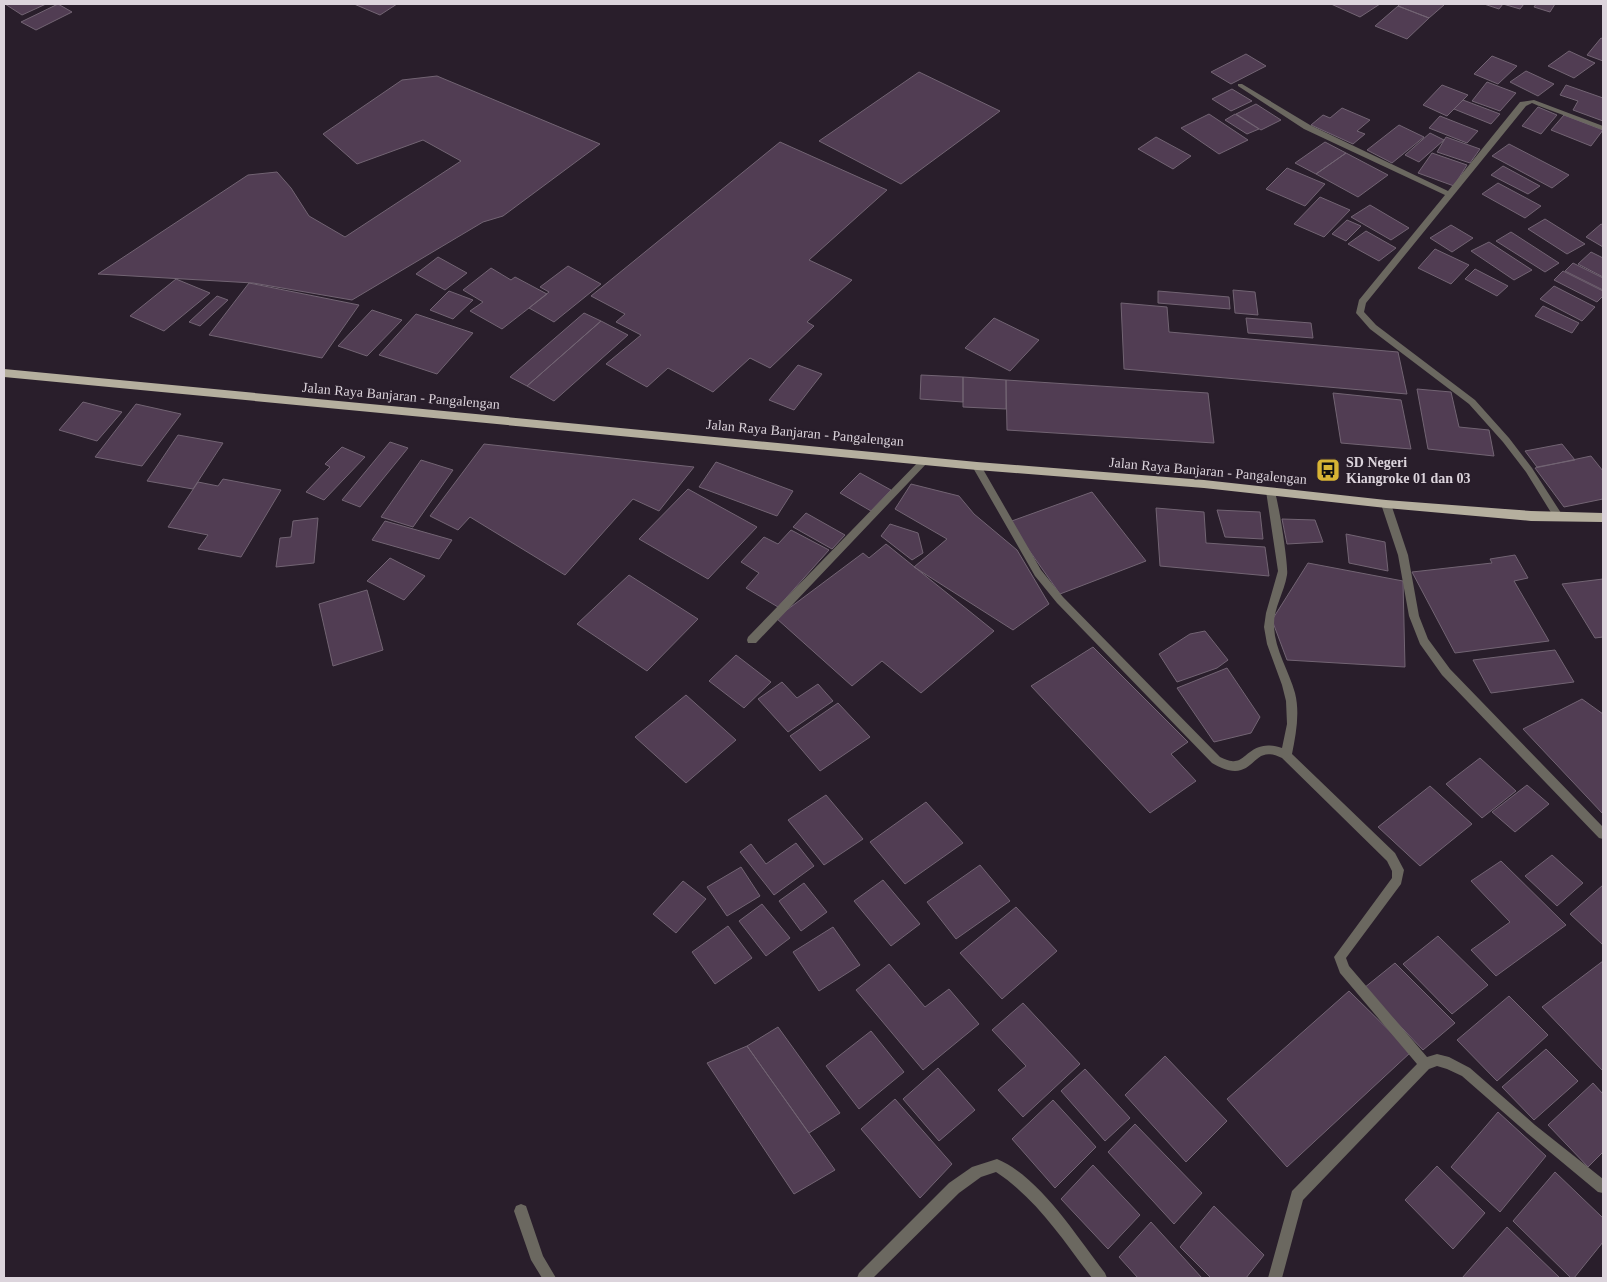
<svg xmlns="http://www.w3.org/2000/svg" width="1607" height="1282" viewBox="0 0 1607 1282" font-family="Georgia,serif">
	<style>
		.building { fill: #513d53; stroke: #726473 }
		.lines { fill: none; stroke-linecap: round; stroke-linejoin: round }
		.street { fill: #6b6860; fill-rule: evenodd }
		.primary { fill: #b5af9e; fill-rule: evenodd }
		.labels { text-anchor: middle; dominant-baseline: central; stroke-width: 4; stroke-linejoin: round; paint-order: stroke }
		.street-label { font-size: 14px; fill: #dcd4dc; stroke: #291e2b }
		.poi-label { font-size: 14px; font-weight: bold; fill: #dcd4dc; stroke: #291e2b; text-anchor: start }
	</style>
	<rect width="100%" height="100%" fill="#291e2b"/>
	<path class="building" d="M5,4h41l-24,11z
		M58,4l14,8 -36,18 -15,-8z
		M354,4h43l-17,11z
		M1331,4h49l-20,13z
		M1400,4h40l4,1 -15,13 -31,-12z
		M1484,4h40l-4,5 -17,-5 -4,5z
		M1536,4h19l-5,8 -16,-5z
		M1398,6l31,12 -22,21 -32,-13z
		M1601,38l2,1v22l-16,-6z
		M1569,51l26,12 -21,15 -26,-12z
		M1246,54l20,12 -35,18 -20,-12z
		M1492,56l25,10 -19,18 -24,-10z
		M1526,71l28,13 -16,12 -28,-14z
		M919,72l81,39 -99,73 -82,-43z
		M437,76l163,68 -97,72 -20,6 -131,78 -99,-17 -155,-9 150,-99 29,-3 14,16 18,28 36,21 116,-76 -38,-21 -66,24 -34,-30 79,-54z
		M1487,82l29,11 -16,18 -28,-10z
		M1442,85l26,10 -21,21 -24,-11z
		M1566,85l37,13v23l-30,-11 5,-9 -18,-6z
		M1232,89l20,12 -21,10 -19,-12z
		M1463,100l37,14 -9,10 -37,-15z
		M1256,104l25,16 -20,10 -25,-16z
		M1538,107l19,8 -16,19 -19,-8z
		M1342,108l28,12 -13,11 8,3 -12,10 -42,-19 12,-10 7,3z
		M1209,114l39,26 -29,14 -38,-26z
		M1235,114l24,15 -12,5 -22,-14z
		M1564,115l39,15 -12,16 -40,-16z
		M1440,116l38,15 -11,12 -38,-15z
		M1399,125l25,12 -32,26 -25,-13z
		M1430,133l14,7 -25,22 -14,-7z
		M1156,137l35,19 -18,13 -35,-20z
		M1446,137l34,12 -10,14 -33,-11z
		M780,142l107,48 -78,70 43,20 -45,42 7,4 -44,42 -20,-10 -37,34 -45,-24 -21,19 -41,-23 35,-29 -25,-13 9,-8 -34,-18z
		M1325,142l21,11 -30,21 -21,-11z
		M1509,144l60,31 -17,13 -60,-32z
		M1346,153l42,22 -30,22 -42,-23z
		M1432,153l35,12 -13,21 -36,-13z
		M1503,166l37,20 -12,8 -37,-19z
		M1287,168l38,16 -20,22 -39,-17z
		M1498,183l43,23 -16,12 -43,-24z
		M1320,197l30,13 -26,27 -30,-13z
		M1370,205l39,23 -18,12 -40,-23z
		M1545,219l40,25 -18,10 -39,-25z
		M1347,220l14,6 -15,15 -14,-7z
		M1601,224l2,1v22l-17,-10z
		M1451,225l22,13 -21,14 -22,-14z
		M1366,231l30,17 -17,13 -31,-17z
		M1511,232l48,31 -14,9 -49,-31z
		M1489,242l43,28 -18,10 -43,-29z
		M1435,249l34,16 -18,19 -33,-16z
		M1591,252l12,6v19l-25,-13z
		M438,257l29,16 -22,17 -29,-16z
		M1573,263l30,15v12l-38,-19z
		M568,266l33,18 -47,38 -25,-14 20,-16 -9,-5z
		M491,268l20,12 4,-3 32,17 -45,35 -32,-18 13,-9 -20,-12z
		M1475,269l33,17 -11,10 -32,-17z
		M1563,271l40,20v5l-6,6 -43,-22z
		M176,279l34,14 -46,38 -34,-15z
		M249,283l110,22 -37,53 -113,-23z
		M1554,286l41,21 -13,14 -42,-22z
		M1233,290l22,2 3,23 -23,-2z
		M449,291l24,9 -20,19 -23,-9z
		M1158,291l71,6 1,12 -72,-6z
		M217,296l11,4 -28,26 -11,-4z
		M1121,303l46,4 2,25 229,20 9,42 -283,-25z
		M1543,306l36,17 -7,10 -37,-17z
		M372,310l30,10 -35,36 -29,-10z
		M584,313l17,8 -74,65 -17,-9z
		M416,314l57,19 -36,41 -58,-19z
		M994,318l45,22 -29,31 -45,-23z
		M1246,318l65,5 2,15 -65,-5z
		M601,321l27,14 -74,66 -27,-15z
		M798,365l24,9 -28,36 -25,-10z
		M921,375l42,2v25l-43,-3z
		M963,377l43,3v29l-43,-2z
		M1006,380l202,13 6,50 -207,-13z
		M1417,389l34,3 8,35 30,3 5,26 -66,-7z
		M1333,393l68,7 10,49 -70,-6z
		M83,402l39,10 -25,29 -38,-11z
		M136,404l45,10 -39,52 -47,-9z
		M178,435l45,8 -30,46 -46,-8z
		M390,442l18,6 -48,59 -18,-7z
		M484,444l210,23 -35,44 -26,-12 -68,76 -95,-58 -12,13 -28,-14z
		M1562,444l13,16 -38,7 -12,-16z
		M342,447l23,10 -41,43 -18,-8 24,-25 -5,-3z
		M1591,456l12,15v28l-39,8 -29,-39z
		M421,460l32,10 -40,57 -32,-10z
		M716,462l77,29 -16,25 -78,-29z
		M860,473l31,17 -20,21 -31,-18z
		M223,479l58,11 -40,67 -43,-8 10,-14 -40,-8 30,-45 20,4z
		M911,484l48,12 15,18 43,36 32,54 -36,26 -99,-63 33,-28 -52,-30z
		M688,489l69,38 -49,52 -69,-40z
		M1092,492l54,69 -86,33 -51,-72z
		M1156,508l48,4 2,31 59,4 4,29 -109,-10z
		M1217,510l43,2 3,27 -38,-2z
		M806,513l39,22 -13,14 -39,-22z
		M318,518l-4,45 -38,4 4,-29 11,-1 2,-16z
		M1282,519l33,1 8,22 -36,2z
		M385,521l67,19 -13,19 -67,-19z
		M890,524l28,9 5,20 -11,7 -31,-24z
		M791,530l38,20 -51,57 -32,-19 13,-15 -18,-11 23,-25 14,7z
		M1346,534l39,8 3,29 -39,-8z
		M886,544l108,87 -73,62 -39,-32 -30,25 -76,-68 87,-65 6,5z
		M1515,555l13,23 -14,3 35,60 -94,12 -43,-81 80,-9 -2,-4z
		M390,558l35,18 -21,24 -37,-19z
		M1308,563l95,18 2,86 -118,-7 -15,-40z
		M629,575l69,44 -51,52 -70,-47z
		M1603,579v58l-8,1 -33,-54z
		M367,590l16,60 -50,16 -14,-62z
		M1205,631l23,29 -11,8 -40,14 -18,-28 31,-20z
		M1093,647l95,95 -17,12 25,27 -46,32 -119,-127z
		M1555,650l19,32 -83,11 -18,-33z
		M736,655l35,27 -27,26 -35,-27z
		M1227,668l33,49 -9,16 -37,9 -37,-54z
		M782,682l15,16 21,-14 15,17 -45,31 -30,-33z
		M686,695l50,45 -50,43 -51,-46z
		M1582,699l21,15v100l-80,-85z
		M838,703l32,34 -50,34 -30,-35z
		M1480,758l36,33 -34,27 -36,-34z
		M1527,785l22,19 -34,28 -23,-20z
		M1430,786l42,38 -52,42 -42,-39z
		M826,795l37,44 -39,26 -36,-45z
		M926,802l37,41 -58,41 -35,-42z
		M796,843l18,23 -40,29 -34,-43 11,-8 15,20z
		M1552,855l31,28 -26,23 -32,-30z
		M1501,861l65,64 -70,51 -25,-26 39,-28 -39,-41z
		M980,865l30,36 -54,38 -29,-37z
		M741,867l19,29 -33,20 -20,-29z
		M883,880l37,44 -29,22 -37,-45z
		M683,881l23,18 -30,34 -23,-19z
		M804,883l23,29 -26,19 -22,-30z
		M1603,885v60l-33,-31z
		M762,904l28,34 -24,18 -27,-35z
		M1016,907l41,44 -55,48 -42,-46z
		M728,926l24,32 -37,26 -23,-32z
		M833,927l27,38 -41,26 -26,-39z
		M1438,936l50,49 -36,29 -49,-50z
		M1603,961v110l-61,-64z
		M1395,963l60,60 -32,27 -59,-62z
		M889,964l36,43 24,-18 30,35 -56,46 -67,-80z
		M1349,991l62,61 -124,115 -60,-68z
		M1509,996l39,39 -51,46 -40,-41z
		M1023,1003l57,61 -57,53 -25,-27 28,-24 -34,-36z
		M778,1027l62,86 -31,20 -62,-87z
		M871,1031l33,41 -45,37 -33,-43z
		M747,1046l88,124 -41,24 -87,-131z
		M1546,1049l32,32 -44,39 -32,-33z
		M1165,1056l62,65 -41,41 -61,-67z
		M938,1068l37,42 -36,31 -36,-42z
		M1085,1069l45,49 -25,23 -44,-50z
		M1593,1083l10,11v58l-15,15 -40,-42z
		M895,1099l57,65 -32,34 -59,-69z
		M1053,1100l43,47 -41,41 -43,-49z
		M1498,1112l48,44 -46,56 -49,-45z
		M1135,1124l67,69 -28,31 -66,-72z
		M1093,1165l47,50 -32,34 -47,-50z
		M1437,1166l48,47 -32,36 -48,-49z
		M1555,1172l48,46v24l-29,36h-3l-58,-57z
		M1214,1206l50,49 -18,23h-35l-31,-31z
		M1151,1222l51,56h-64l-19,-21z
		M1507,1227l53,51h-98z"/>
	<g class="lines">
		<path class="street" d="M1238,84h4l68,41 138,66 72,-89 14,-2 69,26v4l-64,-24 -7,-3 -6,3 -160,197 -2,9 12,13 99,75 34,38 23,30 29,45 2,3 -2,3h-6l-29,-47 -23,-30 -34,-38 -99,-75 -14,-16 3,-13 86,-105 -141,-66 -66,-43z
			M925,457l5,3 -2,2 -172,181h-8l-1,-3 1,-3 174,-179z
			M977,463l3,1 61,106 22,27 157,160c5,2 10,5 15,4 4,0 7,-3 10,-5 12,-11 22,-13 37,-8l5,-24 -1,-23 -4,-16 -15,-41 -3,-17 2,-14 12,-42 -12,-80 2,-2h6c4,9 15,78 13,86 -3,18 -14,34 -13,52 1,23 15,44 21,66 5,20 1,41 -3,61l103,99 9,17 -3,14 -55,74 3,8 78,91 10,-3 12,3 21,11 65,57 68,54v14l-5,-1 -71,-59 -65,-57 -15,-7 -10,-3 -8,3 -126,131 -21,78h-14l24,-87 125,-127 -77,-91 -6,-16 58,-79v-7l-5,-10 -105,-103c-27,-13 -25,12 -47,13 -8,0 -16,-4 -23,-8l-155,-160 -22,-27 -63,-110z
			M1386,500l5,4 17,51 11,61 9,23 22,30 153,158v12l-4,-1 -157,-163 -22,-31 -11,-28 -11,-61 -17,-51z
			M997,1159c43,18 80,78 108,114l2,5h-15c-29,-38 -55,-79 -96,-106l-15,5 -22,16 -86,85h-16l2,-5 90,-90 23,-16z
			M521,1204l5,2 17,50 13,22h-14l-11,-18 -17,-49 2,-5z"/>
		<path class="primary" d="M4,369l973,93 227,18 182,20 145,11 72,2v9l-72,-1 -145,-13 -182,-20 -227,-18 -973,-93z"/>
	</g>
	<defs>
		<g id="bus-square" transform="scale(1.25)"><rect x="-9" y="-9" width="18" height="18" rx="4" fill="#d8b434" stroke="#291e2b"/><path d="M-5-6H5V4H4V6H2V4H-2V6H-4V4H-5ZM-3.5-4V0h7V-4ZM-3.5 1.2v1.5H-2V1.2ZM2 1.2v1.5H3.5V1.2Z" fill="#111"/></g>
	</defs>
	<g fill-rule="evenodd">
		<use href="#bus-square" x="1328" y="470"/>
	</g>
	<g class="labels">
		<g class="street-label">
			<text transform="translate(401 396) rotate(5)">Jalan Raya Banjaran - Pangalengan</text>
			<text transform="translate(805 433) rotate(5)">Jalan Raya Banjaran - Pangalengan</text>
			<text transform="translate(1208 471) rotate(5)">Jalan Raya Banjaran - Pangalengan</text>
		</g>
		<g class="poi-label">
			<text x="1346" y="462">SD Negeri<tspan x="1346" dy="16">Kiangroke 01 dan 03</tspan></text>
		</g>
	</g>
	<rect width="1607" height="1282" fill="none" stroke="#dcd4dc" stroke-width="10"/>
</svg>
